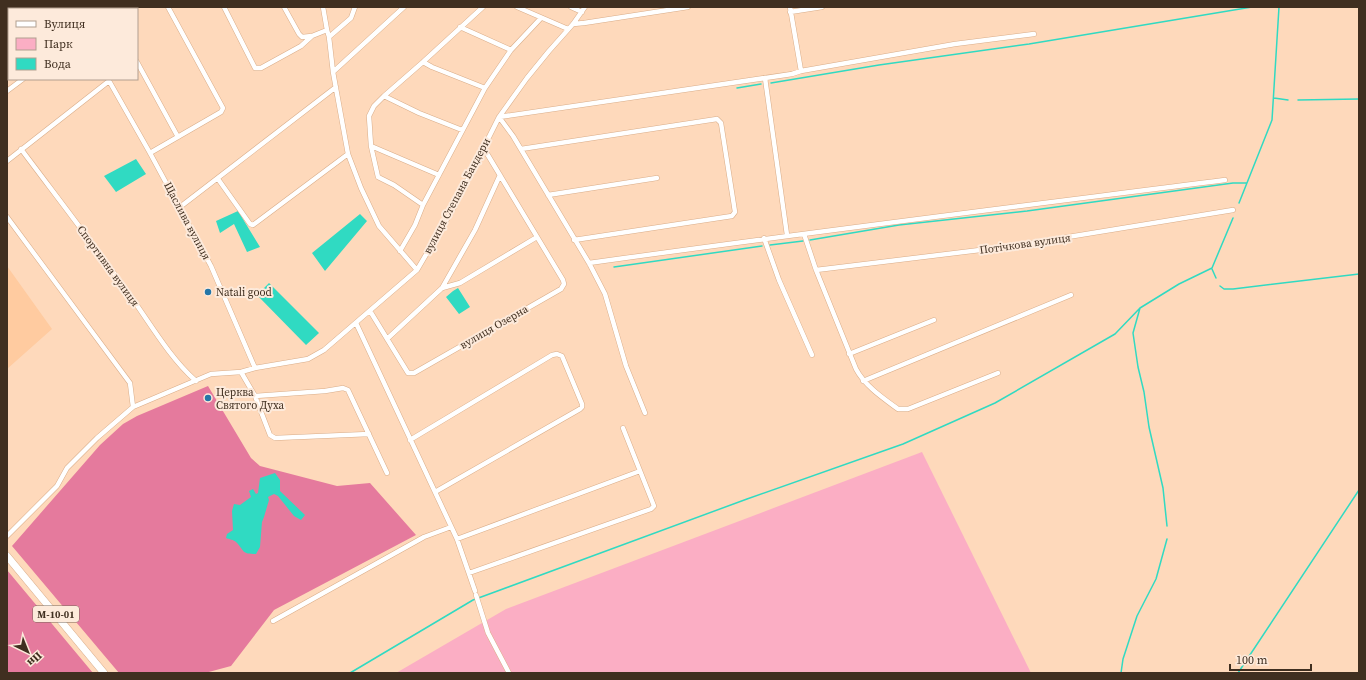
<svg xmlns="http://www.w3.org/2000/svg" width="1366" height="680" viewBox="0 0 1366 680" font-family="'Source Serif 4',serif">
	<style>
		.built { fill: #ffcba0 }
		.green { fill: #fbaec4 }
		.forest { fill: #e57a9d }
		.water { fill: #30dac2 }
		.lines { fill: none; stroke-linecap: round; stroke-linejoin: round }
		.stream { stroke: #30dac2; stroke-width: 1.5 }
		.minor-casing { stroke: #d9ad89; stroke-width: 5.5 }
		.trunk-casing { stroke: #d9ad89; stroke-width: 8 }
		.minor { stroke: #fff; stroke-width: 4.5 }
		.trunk { stroke: #fff; stroke-width: 7 }
		.poi-dot { fill: #2576a7; stroke: #fdeadb; stroke-width: 1.5 }
		.labels { text-anchor: middle; dominant-baseline: central; stroke-width: 4; stroke-linejoin: round; paint-order: stroke }
		.shield { fill: #fdeadb; stroke: #796758; stroke-width: 1 }
		.shield-label { font-size: 10px; font-weight: bold; fill: #402f20 }
		.street-label { font-size: 11px; fill: #402f20; stroke: #fdeadb }
		.poi-label { font-size: 11px; fill: #402f20; stroke: #fdeadb; text-anchor: start }
	</style>
	<rect width="100%" height="100%" fill="#fed9bb"/>
	<path class="built" d="M7,266l45,63 -45,40z"/>
	<path class="green" d="M922,452l109,221h-635l110,-64z"/>
	<path class="forest" d="M208,386l43,72 9,8 77,20 33,-3 46,52 -142,75 -43,56 -26,7h-86l-107,-127 88,-101 23,-21 14,-8z
		M7,570l86,103h-86z"/>
	<path class="water" d="M136,159l10,15 -30,18 -12,-16z
		M238,211l22,36 -13,5 -13,-28 -14,9 -4,-12z
		M360,214l7,7 -42,50 -13,-18z
		M269,283l50,50 -13,12 -49,-50z
		M458,288l12,19 -11,7 -13,-17 7,-6z
		M275,473l5,7v11l25,24 -4,5 -7,-4 -16,-20 -4,-2 -6,3 1,3 -5,17 -2,5 -2,25 -4,7c-15,0 -11,-3 -20,-12 -2,-2 -7,-3 -10,-4l1,-4 6,-4 -1,-19 2,-7 6,1 11,-8 -2,-6 4,-2 3,5 2,-1 2,-15z"/>
	<g class="lines">
		<path class="stream" d="M771,83l108,-18 150,-21 223,-37
			M737,88l24,-4
			M1274,98l14,2
			M1298,100l61,-1
			M1239,203l33,-83 7,-113
			M810,240l89,-15 128,-14 206,-28h14
			M770,245l33,-4
			M614,267l148,-21
			M1212,269l4,9
			M1220,286l4,3h9l126,-15
			M1140,308l39,-24 33,-16 21,-50
			M350,673l123,-73 274,-101 156,-55 92,-41 120,-69 25,-26 -7,25 5,34 6,25 5,35 14,61 4,38
			M1121,673l2,-14 14,-43 19,-37 11,-40
			M1238,673l121,-183"/>
		<g class="minor-casing">
			<path id="minor" d="M68,7l1,2
				M107,7l1,2
				M224,7l31,61h6l40,-22 11,-10 15,-6 2,7
				M284,7l15,27 3,3 10,-1
				M323,7l4,23
				M355,7l-4,11 -22,19 4,35 15,82 13,34 18,38 38,44
				M517,7l51,22
				M571,7l11,5
				M790,7l11,64
				M26,9l3,-2
				M96,9l4,-2
				M790,12l32,-5
				M7,24l2,-1
				M573,24l11,-1 104,-16
				M460,27l51,23
				M137,62l41,75
				M423,62l9,5 53,21
				M333,72l71,-65
				M765,78l22,157
				M108,79l42,74 61,113 44,102
				M7,91l16,-12
				M384,96l35,17 43,17
				M371,146l68,29
				M21,149c36,48 73,96 108,145 21,29 40,63 67,87
				M521,149l196,-30 4,4 14,89 -3,4 -158,24
				M150,153l71,-41 2,-4 -55,-101
				M7,161l102,-80
				M218,179l32,45 3,1 95,-71
				M548,195l109,-17
				M423,205l-29,-20 -16,-8 -7,-31 -2,-30 5,-10 10,-10 39,-34 60,-55
				M180,207l156,-120
				M7,217l123,166 3,24
				M804,234l12,36 40,99c9,17 27,29 42,40h10l90,-36
				M764,238l15,42 33,75
				M400,251l15,-26 8,-20 62,-117 26,-38 30,-32
				M589,263c212,-30 424,-56 636,-83
				M816,270l197,-24 220,-36
				M442,288l33,-58 25,-55
				M370,311l38,62h6l147,-84 3,-5 -1,-4 -80,-133
				M356,323l101,216 18,52
				M387,339l55,-51 18,-5 77,-46
				M849,354l85,-34
				M241,372l14,24 15,39 5,3 94,-4
				M863,381l208,-86
				M255,396l70,-5 18,-3 5,2 39,83
				M645,413l-19,-47 -21,-72 -16,-31 -76,-127 -14,-19 293,-43 9,-3 154,-27 79,-10
				M410,440l142,-85 5,-1 5,2 20,48v3l-2,2 -145,83
				M7,536l50,-50 10,-18 30,-30 36,-31 78,-33 30,-2 14,-4 53,-9 16,-9 93,-80 37,-63 45,-90 28,-39 22,-27 24,-27 12,-17
				M457,539l183,-68
				M469,573l182,-64 3,-3 -31,-78
				M476,595l12,38 21,40
				M273,621l151,-84 27,-10"/>
		</g>
		<g class="trunk-casing">
			<path id="trunk" d="M7,556l97,117"/>
		</g>
		<use href="#minor" class="minor"/>
		<use href="#trunk" class="trunk"/>
	</g>
	<g class="poi-dot">
		<circle cx="208" cy="292" r="4"/>
		<circle cx="208" cy="398" r="4"/>
	</g>
	<g class="labels">
		<rect class="shield" x="33" y="606" width="46" height="16" rx="3"/>
		<g class="shield-label">
			<text x="56" y="614">М-10-01</text>
		</g>
		<g class="street-label">
			<text transform="translate(457 196) rotate(-62)">вулиця Степана Бандери</text>
			<text transform="translate(187 221) rotate(62)">Щаслива вулиця</text>
			<text transform="translate(1025 244) rotate(-8)">Потічкова вулиця</text>
			<text transform="translate(108 266) rotate(54)">Спортивна вулиця</text>
			<text transform="translate(494 327) rotate(-30)">вулиця Озерна</text>
		</g>
		<g class="poi-label">
			<text x="216" y="292">Natali good</text>
			<text x="216" y="392">Церква<tspan x="216" dy="13">Святого Духа</tspan></text>
		</g>
	</g>
	<rect width="1366" height="680" fill="none" stroke="#402f20" stroke-width="16"/>
	<rect x="8" y="8" width="130" height="72" fill="#fdeadb" stroke="#b19f90"/>
	<rect x="16" y="21" width="20" height="6" fill="#ffffff" stroke="#b19f90"/>
	<text x="44" y="28" font-size="12" fill="#402f20">Вулиця</text>
	<rect x="16" y="38" width="20" height="12" fill="#fbaec4" stroke="#b19f90"/>
	<text x="44" y="48" font-size="12" fill="#402f20">Парк</text>
	<rect x="16" y="58" width="20" height="12" fill="#30dac2" stroke="#b19f90"/>
	<text x="44" y="68" font-size="12" fill="#402f20">Вода</text>
	<g transform="translate(28 652) rotate(137)" stroke="#fdeadb" stroke-width="3" paint-order="stroke">
	<path d="M0-3L7 15L0 10L-7 15Z" fill="#402f20"/>
	<text y="-6" font-size="11" font-weight="bold" text-anchor="middle" fill="#402f20">Пн</text>
	</g>
	<path d="M1230 664v6h81v-6" fill="none" stroke="#402f20" stroke-width="2"/>
	<text x="1236" y="664" font-size="12" fill="#402f20" stroke="#fdeadb" stroke-width="3" paint-order="stroke">100 m</text>
</svg>
